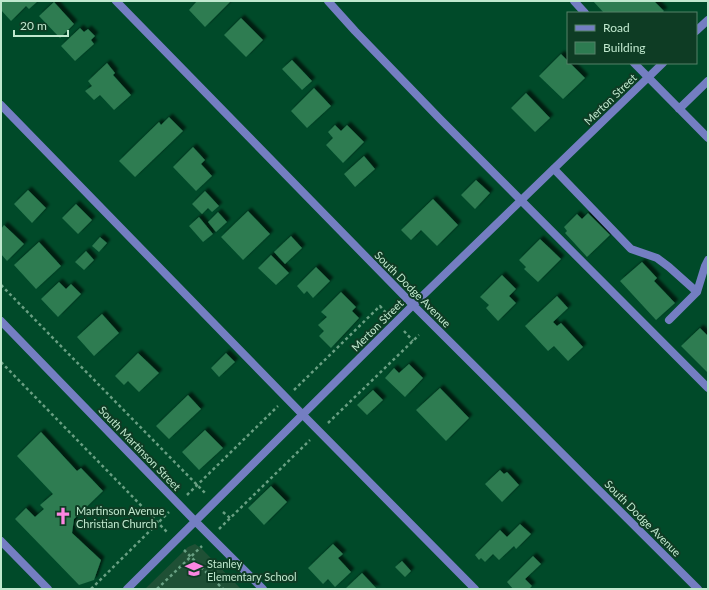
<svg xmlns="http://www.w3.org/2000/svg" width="709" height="590" viewBox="0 0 709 590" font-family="Lato,sans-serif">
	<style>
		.built { fill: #1f5035 }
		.building { fill: #2d7b51; filter: url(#shadow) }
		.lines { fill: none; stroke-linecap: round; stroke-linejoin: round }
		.path { stroke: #69a083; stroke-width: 2.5; stroke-dasharray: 3 3; stroke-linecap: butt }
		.service { stroke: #747ec2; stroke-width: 8 }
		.minor { stroke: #747ec2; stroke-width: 8 }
		.labels { text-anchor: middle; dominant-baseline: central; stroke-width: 4; stroke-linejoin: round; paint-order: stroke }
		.street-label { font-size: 11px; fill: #c0e8ce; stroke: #0e3c24 }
		.poi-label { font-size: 11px; fill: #c0e8ce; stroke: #0e3c24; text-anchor: start }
	</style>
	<defs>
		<filter id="shadow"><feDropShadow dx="3.5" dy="-3.5" stdDeviation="1" flood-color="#0009"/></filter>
	</defs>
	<rect width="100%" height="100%" fill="#004a29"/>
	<path class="built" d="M195,544l7,5 39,40h-96l43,-42z"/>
	<path class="building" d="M1,1h37l-9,8 -3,-3 -15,15 -10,-11z
		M197,1h34l-26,26 -16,-17z
		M593,1h61l10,10 -2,2h-58z
		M54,2l20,22 -14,14 -21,-22z
		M241,18l22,22 -17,17 -22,-22z
		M80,28l4,4 4,-3 7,7 -4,4 3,4 -19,17 -14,-15z
		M561,54l7,7v2h2l15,15 -22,21 -24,-23z
		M292,60l20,21 -10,9 -20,-21z
		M107,63l8,10 -2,2 18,20 -17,15 -14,-15 -6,5 -9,-9 7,-5 -4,-5z
		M314,88l17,18 -24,22 -16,-17z
		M526,93l24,25 -15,14 -24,-24z
		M169,117l14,14 -48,46 -16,-16 40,-39 2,3z
		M335,125l6,6 6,-6 17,17 -21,21 -17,-18 7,-7 -5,-6z
		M193,147l12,13 -4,4 11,12 -16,15 -23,-24z
		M364,156l11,13 -20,18 -11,-13z
		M476,180l14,13 -15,16 -14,-14z
		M28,190l18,18 -14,15 -18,-19z
		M205,191l14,15 -7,6 -4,-4 -6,6 -10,-10z
		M433,199l25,26 -21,21 -16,-16 -10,10 -10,-10z
		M76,204l16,16 -14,14 -16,-16z
		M248,211l22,23 -27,26 -22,-23z
		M218,212l9,10 -11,10 -8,-10z
		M588,213l22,22 -23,22 -22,-24 2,-2 -3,-4 13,-13 5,5z
		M199,217l14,17 -10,8 -14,-16z
		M4,225l20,19 -17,17 -6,-7 1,-4h-1v-21z
		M291,236l11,12 -17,16 -11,-12z
		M100,237l7,6 -8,9 -7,-6z
		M540,239l21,20 -23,23 -14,-13 2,-2 -7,-7z
		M39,242l22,24 -25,23 -22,-24z
		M86,251l8,9 -10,10 -9,-8z
		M271,255l18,18 -13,12 -18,-17z
		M642,262l15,16 -3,3 21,22 -19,17 -36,-39z
		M316,267l14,14 -17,17 -6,-7 -3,3 -7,-8z
		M502,275l14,14 -7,7 7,7 -18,18 -12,-13 3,-3 -9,-8z
		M59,282l7,7 5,-5 10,10 -23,23 -17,-18z
		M341,292l15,15 -4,4 7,7 -28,30 -12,-12 5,-5 -6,-6 9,-8 -6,-5z
		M557,296l11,12 -15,14 4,4 4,-3 22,24 -15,14 -14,-15 -6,5 -23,-25z
		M102,314l17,19 -25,23 -17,-19z
		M700,328l8,8v37l-27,-27z
		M138,353l21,20 -20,19 -11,-11 -4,4 -9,-9z
		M226,353l9,9 -16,15 -8,-9z
		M409,364l14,14 -18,19 -20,-19 9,-10 5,5z
		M440,388l29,30 -23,23 -30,-31z
		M373,390l10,10 -16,15 -10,-10z
		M188,395l13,14 -32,30 -13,-13z
		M205,430l18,18 -24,22 -17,-18z
		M41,432l36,39 4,-3 22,23 -29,28 -2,14 29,27 -7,20 -15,5 -64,-66 11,-11 9,9 9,-8 -4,-4 13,-11 -36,-38z
		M500,470l4,4 3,-2 12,13 -17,17 -17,-18z
		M271,486l16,16 -23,23 -16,-17z
		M520,524l11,10 -15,15 -2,-3 -15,14 -6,-6 -8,8 -4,-4 -2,2 -4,-5 25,-25 7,7z
		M333,544l10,10 -5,4 13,14 -16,15 -7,-8 -5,5 -15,-16z
		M533,556l8,8 -16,15 7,7 -3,3h-16l-6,-7z
		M402,561l9,10 -6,6 -10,-10z
		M362,573l15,16h-32z"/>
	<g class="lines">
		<path class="path" d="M1,285l205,209
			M404,331l9,10
			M1,362l166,170
			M294,390l86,-84 6,7
			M328,423l91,-88
			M187,495l91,-89
			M223,512l7,6
			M219,529l91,-89
			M184,550l39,39
			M91,589l78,-77
			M157,589l45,-43"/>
		<path class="service" d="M328,1l27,30 85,88 268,269
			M574,1l11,12
			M634,63l74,75
			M1,105l302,310 172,174
			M679,109l29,-28
			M554,169l77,80 26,9 12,9 28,25 -28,28
			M697,292l8,-26 3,-6
			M1,541l47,48"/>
		<path class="minor" d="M116,1l297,304 285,284
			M696,31l12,-11
			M1,321l194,200 68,68
			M127,589l286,-284 250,-242"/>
	</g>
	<defs>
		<g id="church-bare" transform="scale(1.38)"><path d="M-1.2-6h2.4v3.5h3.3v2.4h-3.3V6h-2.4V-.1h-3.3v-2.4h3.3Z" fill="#fd86e2" stroke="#0e3c24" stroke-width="2.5" paint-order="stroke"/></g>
		<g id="school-bare" transform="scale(1.38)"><path d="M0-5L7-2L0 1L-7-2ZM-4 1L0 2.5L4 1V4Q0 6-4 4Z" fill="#fd86e2" stroke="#0e3c24" stroke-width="2.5" paint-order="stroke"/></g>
	</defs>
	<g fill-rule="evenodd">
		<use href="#church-bare" x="63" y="516"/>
		<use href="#school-bare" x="194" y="569"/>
	</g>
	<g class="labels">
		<g class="street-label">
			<text transform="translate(610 99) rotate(-44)">Merton Street</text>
			<text transform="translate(413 289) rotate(45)">South Dodge Avenue</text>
			<text transform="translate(377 325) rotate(-45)">Merton Street</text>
			<text transform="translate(140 448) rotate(46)">South Martinson Street</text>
			<text transform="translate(643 518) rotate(45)">South Dodge Avenue</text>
		</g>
		<g class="poi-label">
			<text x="76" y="510">Martinson Avenue<tspan x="76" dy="13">Christian Church</tspan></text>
			<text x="207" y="563">Stanley<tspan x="207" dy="13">Elementary School</tspan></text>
		</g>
	</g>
	<rect width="709" height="590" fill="none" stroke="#c0e8ce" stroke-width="4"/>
	<rect x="567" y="12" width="130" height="52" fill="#0e3c24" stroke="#558168"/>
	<rect x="575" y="25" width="20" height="6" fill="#747ec2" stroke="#558168"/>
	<text x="603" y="32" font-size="12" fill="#c0e8ce">Road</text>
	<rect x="575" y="42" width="20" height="12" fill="#2d7b51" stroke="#558168"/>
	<text x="603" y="52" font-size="12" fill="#c0e8ce">Building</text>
	<path d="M14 30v6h54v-6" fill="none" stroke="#c0e8ce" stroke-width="2"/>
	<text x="20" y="30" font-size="12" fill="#c0e8ce" stroke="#0e3c24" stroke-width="3" paint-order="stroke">20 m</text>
</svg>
